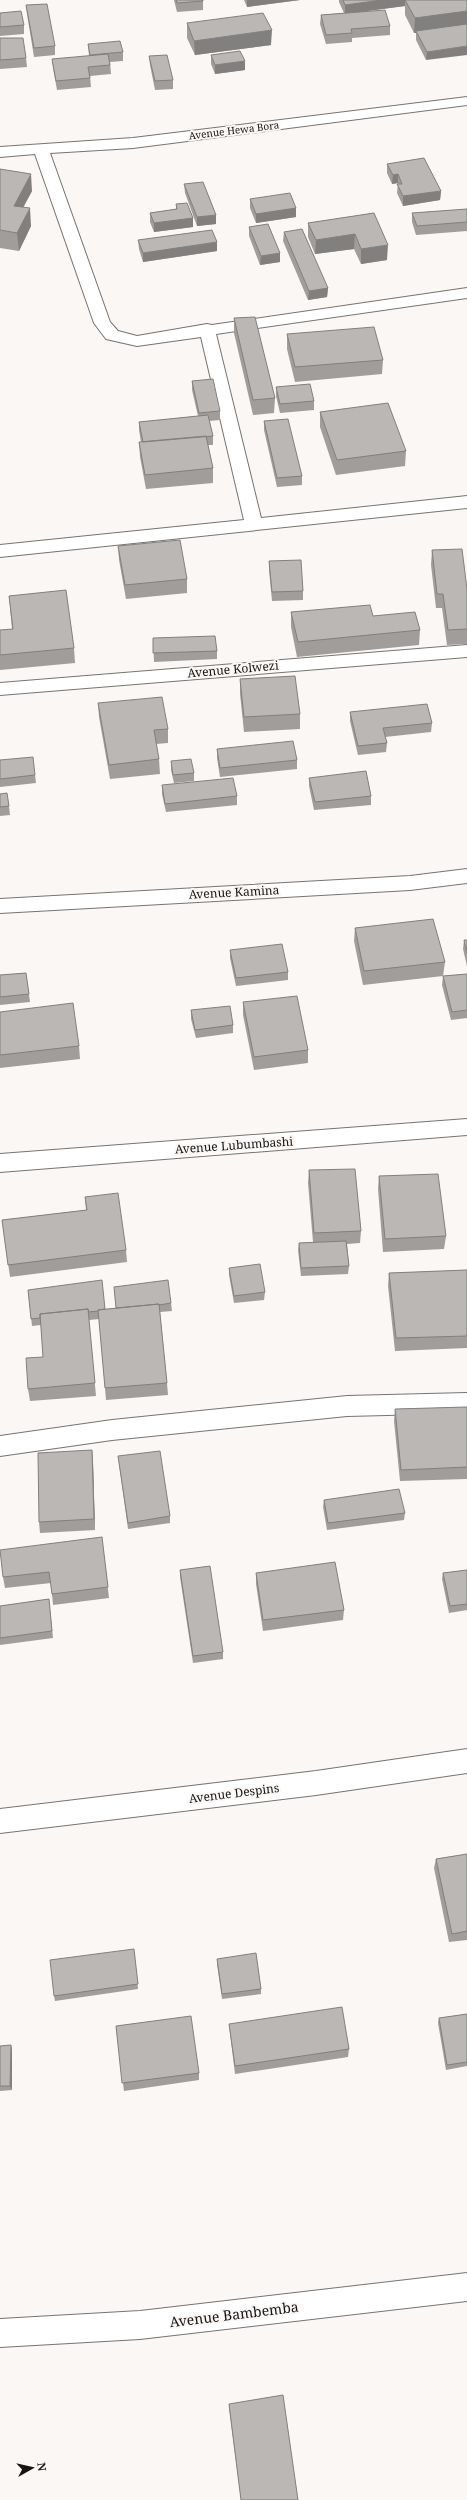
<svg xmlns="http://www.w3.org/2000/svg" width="467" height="2500" viewBox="0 0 467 2500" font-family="'Noto Serif',serif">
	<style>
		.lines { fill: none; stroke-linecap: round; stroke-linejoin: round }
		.minor-casing { stroke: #767471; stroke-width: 2 }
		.minor { fill: #fff; fill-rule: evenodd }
		.wall { fill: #a09d9b }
		.shaded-wall { fill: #82807e }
		.building { fill: #bab7b4; stroke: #82807e }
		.labels { text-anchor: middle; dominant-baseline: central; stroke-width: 4; stroke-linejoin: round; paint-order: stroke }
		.far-street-label { font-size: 10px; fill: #161514; stroke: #faf7f4 }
		.street-label { font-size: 12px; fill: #161514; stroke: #faf7f4 }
		.near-street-label { font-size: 14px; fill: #161514; stroke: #faf7f4 }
	</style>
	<rect width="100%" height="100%" fill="#faf7f4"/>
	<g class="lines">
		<g class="minor-casing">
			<path id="minor" d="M467,97v8l-334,43 -83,5 60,169 8,9 19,5 70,-12 5,1 255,-37v10l-251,36 45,184 206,-22v12l-467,49v-12l244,-25 -43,-183 -64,9 -31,-7 -12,-16 -59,-169 -35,3v-10l133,-9z
				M467,645v12l-467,38v-12z
				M467,869v14l-57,7 -410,23v-14l410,-23z
				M467,1119v16l-467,37v-18z
				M467,1393v20l-120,3 -235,24 -112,16v-20l112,-16 235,-24z
				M467,1749v24l-151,22 -316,38v-24l316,-38z
				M467,2273v28l-327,38 -140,8v-28l140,-8z"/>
		</g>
		<use href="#minor" class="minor"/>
	</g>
	<path class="wall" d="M174,0h29v10l-26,2z
		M244,0h56l-53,7z
		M339,0h66v6l-47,6 32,14v9l-38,3v4l-26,2 -6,-20 1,-9 23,-2 -5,-11z
		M405,0h62l-41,60 -10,-20v-7h-2l-9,-18z
		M26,5l29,41v9l-21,2 -7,-43z
		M0,13l24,12v9l-24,2z
		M187,23l84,22 -76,10 -8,-17z
		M0,38l26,20 1,9 -27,2z
		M88,44l35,8v9l-13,1 1,12 -21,2 1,11 -34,3 -4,-22 -1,-9 37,-3z
		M211,55l34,6v9l-30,4 -4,-10z
		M149,56l24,24v9l-18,1 -5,-25z
		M387,164l54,27 -1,9 -37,6 -6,-13 1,-10 -6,1 -5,-11z
		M0,169l32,22 -9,16 8,19 -12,25 -19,-3z
		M184,184l32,31v9l-19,2 -12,-33z
		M250,199l46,9v9l-40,6 -6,-15z
		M176,204l17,14v9l-39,5 -4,-10v-9l26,-4z
		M467,209v22l-51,4 -4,-13v-9z
		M374,213l13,47 -26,4 -7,-15 -39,5 -7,-17v-14z
		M249,227l31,26v9l-20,3 -11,-29z
		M284,232l44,56 -1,9 -19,3 -25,-59z
		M138,240l79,11 -74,11 -4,-13z
		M234,318l41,80 -1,15 -21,2 -19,-82z
		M287,334l96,26 -1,14 -87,8 -8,-33z
		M192,381l28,30v9l-11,1 4,15v9h-5l5,23v15l-67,6 -6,-32 -1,-15h2l-2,-12v-8l59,-6 -6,-26z
		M276,387l38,14v9l-34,3 -4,-17z
		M320,412l86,39 -1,15 -69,9 -16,-48z
		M264,421l38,55v9l-25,2 -13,-57z
		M118,546l69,33v14l-61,6 -7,-39z
		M432,550l35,39v55l-20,1 -5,-37h-6l-5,-43z
		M269,561l34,30v9l-31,1 -3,-31z
		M9,596l65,52 1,15 -75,7v-40l12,-1z
		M291,612l82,4 47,14 -1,15 -122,12 -6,-30z
		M153,638l64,13v8l-63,3z
		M240,679l60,35v15l-56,3 -4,-38z
		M98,703l70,26v14l-12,1 3,15 1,15 -50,5 -11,-62z
		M350,712l82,11 -1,9 -46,5 2,6 -1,9 -28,3 -8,-34z
		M217,749l80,11v9l-77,8 -3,-19z
		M0,760l35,15 1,8 -36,4z
		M171,761l23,12v8l-20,2 -3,-13z
		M309,778l62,18v9l-57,5 -5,-24z
		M162,785l75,11v9l-71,7 -4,-18z
		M0,794l9,12 1,9 -10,1z
		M355,928l90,34 -2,14 -80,9 -9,-44z
		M464,940h3v26l-4,-17z
		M230,950l58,22v8l-52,6 -6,-28z
		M26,973l4,29 -30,3v-30z
		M467,974v44l-16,2 -9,-35 1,-9z
		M243,1002l65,48v13l-54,7 -11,-55z
		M191,1010l42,15v8l-37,5 -5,-19z
		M0,1012l79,34 1,13 -80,9z
		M309,1170l52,61 -1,12 -13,1 2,22 -1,8 -47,2 -3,-26 1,-7 14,-1 -5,-59z
		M379,1176l67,60 -2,13 -61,3 -5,-63z
		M85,1197l41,53 1,12 -117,15 -8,-57 84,-10z
		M229,1268l36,24 -1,8 -30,3 -5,-28z
		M467,1270v78l-72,3 -7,-65 1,-13z
		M114,1287l57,16 1,8 -12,1 7,71 1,12 -62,5 -7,-81 -10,1 7,76 -66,5 -2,-12 15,-32 -2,-32 -9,1 -4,-36 77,19 11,-1z
		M467,1407v72l-67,2 -6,-60 1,-12z
		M92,1450l1,12 2,68 -55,3 -1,-11z
		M118,1456l52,60v7l-42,6z
		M324,1500l81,13 -1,7 -77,10 -4,-23z
		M102,1537l7,61 -56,7 -2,-22 -46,5 -2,-11z
		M180,1570l43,82v7l-30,4 -13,-86z
		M467,1570v40l-18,3 -7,-34 1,-6z
		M256,1573l88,37 -1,10 -80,11 -7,-47z
		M49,1599l4,39 -53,7v-39z
		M467,1854v86l-18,2 -15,-74 2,-9z
		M134,1949l4,40 -83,12 -1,-5z
		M217,1959l44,30v5l-39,5 -5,-35z
		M467,2014v52l-21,4 -8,-47 1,-5z
		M229,2024l120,25 -1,8 -113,17 -5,-41z
		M116,2026l83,47v7l-75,11z
		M11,2045l1,5v40l-12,1v-45z
		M229,2404l69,96h-57l-12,-92z"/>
	<path class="shaded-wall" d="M247,0h53l-53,7z
		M382,0h23v6l-60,8v-9z
		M467,11v15l-51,5v2h-2l1,-15z
		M272,30l-1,15 -76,10 -1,-14z
		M467,46v9l-41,5 1,-8z
		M245,61v9l-30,4v-9z
		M31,174l1,17 -17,32 -1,-17z
		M398,174v9l-6,1 1,-9z
		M441,191l-1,9 -37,6v-10z
		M30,208l1,18 -12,25 -2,-18z
		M296,208v9l-40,6v-9z
		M216,215v9l-19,2v-9z
		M193,218v9l-39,5v-9z
		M355,234l-1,15 -39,5 1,-14z
		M217,242v9l-74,11v-9z
		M388,245l-1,15 -26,4v-15z
		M280,253v9l-20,3 1,-9z
		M328,288l-1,9 -19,3 1,-9z
		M92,1450l1,12 2,68 -1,-11z
		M11,2045l1,5v40l-2,-4z"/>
	<path class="building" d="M176,0h27v1l-26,2z
		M343,0h39l-37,5z
		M405,0h62v11l-52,7z
		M47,4l8,42 -21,2 -8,-43z
		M385,10l5,16 -39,3 1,4 -26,2 -5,-20z
		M21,11l3,14 -24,2v-14z
		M263,13l9,17 -78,11 -7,-18z
		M467,24v22l-40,6 -11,-21z
		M0,38h23l3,20 -26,2z
		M120,41l3,11 -33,3 -2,-11z
		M240,51l5,10 -30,4 -4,-10z
		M108,54l2,11 -22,2 2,11 -34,3 -4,-22z
		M167,55l6,25 -18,1 -6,-25z
		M424,158l17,33 -38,5 -6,-12h5l-4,-10 -5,1 -6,-11z
		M0,169l31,5 -17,32 16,2 -13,25 -17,-3z
		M203,182l13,33 -19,2 -13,-33z
		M290,193l6,15 -40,6 -6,-15z
		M187,203l6,15 -39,5 -4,-10 27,-4 -1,-5z
		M467,209v13l-50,4 -5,-13z
		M374,213l14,32 -27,4 -6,-15 -39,6 -8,-17z
		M268,224l12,29 -19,3 -12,-29z
		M302,229l26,59 -19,3 -25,-59z
		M212,230l5,12 -74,11 -5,-13z
		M255,317l20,81 -22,2 -19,-82z
		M374,327l9,33 -88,7 -8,-33z
		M213,379l7,32 -21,2 -7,-32z
		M310,384l4,17 -34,3 -4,-17z
		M388,403l18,48 -69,9 -17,-48z
		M208,415l5,21 -70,6 -4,-20z
		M288,419l14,57 -25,2 -13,-57z
		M206,436l7,32 -68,7 -6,-33z
		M180,540l7,39 -62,6 -7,-39z
		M462,549l5,40v40l-19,1 -5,-36h-6l-5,-44z
		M301,560l2,31 -31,1 -3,-31z
		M66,590l8,58 -74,7v-25l13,-1 -4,-33z
		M370,605l3,11 42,-4 5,18 -122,12 -7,-30z
		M215,636l2,15 -64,2v-15z
		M295,676l5,38 -56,3 -4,-38z
		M162,697l6,32 -14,1 5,29 -50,6 -11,-62z
		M427,704l5,19 -49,5 4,15 -29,3 -8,-34z
		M293,741l4,19 -77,8 -3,-19z
		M33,757l2,18 -35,4v-19z
		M191,759l3,14 -21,2 -2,-14z
		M366,771l5,25 -56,6 -6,-24z
		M233,778l4,18 -72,8 -3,-19z
		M7,793l2,13 -9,1v-13z
		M433,919l12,43 -81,9 -9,-43z
		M464,940h3v13z
		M282,944l6,28 -52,6 -6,-28z
		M26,973l3,21 -29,3v-22z
		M467,974v36l-15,2 -9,-36z
		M297,996l11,54 -54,7 -11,-55z
		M73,1003l6,43 -79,9v-43z
		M230,1006l3,19 -38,5 -4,-20z
		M355,1169l6,62 -47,2 -5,-63z
		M438,1174l8,62 -61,3 -6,-63z
		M118,1193l8,57 -118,15 -6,-45 85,-10 -2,-13z
		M346,1241l3,25 -48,2 -2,-25z
		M260,1264l5,28 -31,4 -5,-28z
		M467,1270v66l-71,2 -7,-65z
		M102,1280l3,29 -7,1v1l-9,1 -1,-3 -48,5v4l-9,1 -3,-29z
		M168,1280l3,23 -12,2v-1l-43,4 -2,-21z
		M159,1304l8,79 -62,5 -7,-78z
		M88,1309l7,74 -67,6 -2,-31 17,-1 -3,-43z
		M467,1407v60l-66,3 -6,-61z
		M92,1450l2,69 -55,3 -1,-69z
		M160,1451l10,65 -42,7 -10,-67z
		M399,1489l6,24 -77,10 -4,-23z
		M102,1537l6,50 -56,7 -3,-22 -46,5 -3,-27z
		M335,1562l9,48 -81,10 -7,-47z
		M210,1566l13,86 -30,4 -13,-86z
		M467,1570v34l-17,2 -7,-33z
		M49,1599l3,32 -52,7v-32z
		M467,1854v77l-15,3 -16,-75z
		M134,1949l4,35 -84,12 -4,-36z
		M256,1953l5,36 -39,5 -5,-35z
		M342,2007l7,42 -114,17 -6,-42z
		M467,2014v48l-20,3 -8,-47z
		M191,2016l8,57 -77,10 -6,-57z
		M11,2045l-1,41h-10v-40z
		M283,2395l15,105h-57l-12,-96z"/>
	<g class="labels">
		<g class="far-street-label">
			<text transform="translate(234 130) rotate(-7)">Avenue Hewa Bora</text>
		</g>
		<g class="street-label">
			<text transform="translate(233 669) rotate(-5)">Avenue Kolwezi</text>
			<text transform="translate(234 892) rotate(-3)">Avenue Kamina</text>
			<text transform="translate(234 1145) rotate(-4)">Avenue Lubumbashi</text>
			<text transform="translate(234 1793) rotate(-7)">Avenue Despins</text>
		</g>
		<g class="near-street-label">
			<text transform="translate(234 2314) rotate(-7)">Avenue Bambemba</text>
		</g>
	</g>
	<g transform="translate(32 2468) rotate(82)" stroke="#faf7f4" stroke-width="3" paint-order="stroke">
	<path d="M0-3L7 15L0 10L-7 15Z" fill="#161514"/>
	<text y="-6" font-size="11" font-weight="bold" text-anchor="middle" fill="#161514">N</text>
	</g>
</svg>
